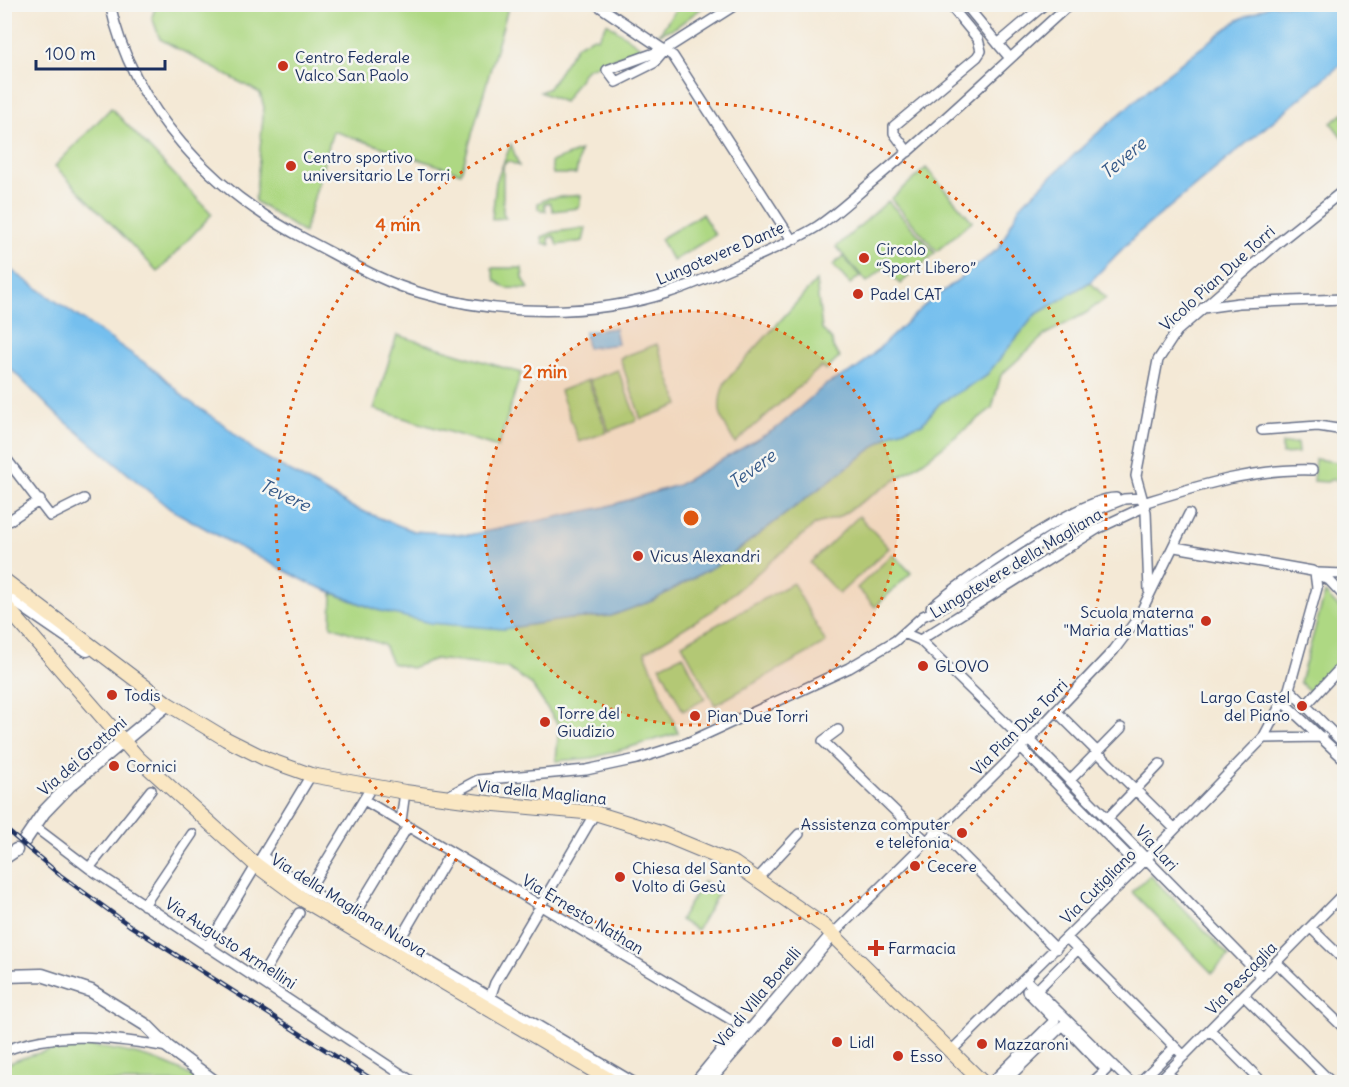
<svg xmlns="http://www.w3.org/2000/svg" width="1349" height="1087" viewBox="0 0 1349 1087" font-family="Delius,sans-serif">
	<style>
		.green { fill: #aed883; stroke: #648470; stroke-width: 1.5 }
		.water { fill: #75bfee; stroke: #4877a6; stroke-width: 1.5 }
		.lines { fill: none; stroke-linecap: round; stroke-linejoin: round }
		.minor-casing { stroke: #677088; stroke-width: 12 }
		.tertiary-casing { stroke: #677088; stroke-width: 15 }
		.secondary-casing { stroke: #677088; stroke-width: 16 }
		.minor { stroke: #fff; stroke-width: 9 }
		.tertiary { stroke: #fff; stroke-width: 12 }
		.secondary { stroke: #fae7c3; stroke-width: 14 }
		.rail-casing { stroke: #1b2f5e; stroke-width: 4.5 }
		.rail { stroke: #f6f6f2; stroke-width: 2; stroke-dasharray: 7; stroke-linecap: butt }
		.ring { fill: none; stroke: #de5710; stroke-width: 3; stroke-dasharray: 3 6 }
		.poi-dot { fill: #c8321e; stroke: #f6f6f2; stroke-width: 2 }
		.labels { text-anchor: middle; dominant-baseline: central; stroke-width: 5; stroke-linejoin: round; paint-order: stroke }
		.poi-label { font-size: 16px; fill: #1b2f5e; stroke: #f6f6f2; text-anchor: start }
		.street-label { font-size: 16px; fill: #1b2f5e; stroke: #f6f6f2 }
		.water-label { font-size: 18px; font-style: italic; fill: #365a89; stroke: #f6f6f2 }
		.centre { fill: #de5710; stroke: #f6f6f2; stroke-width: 3 }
		.ring-label { font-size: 18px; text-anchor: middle; font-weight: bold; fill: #de5710; stroke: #f6f6f2; stroke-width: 5; stroke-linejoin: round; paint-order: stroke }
	</style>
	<rect width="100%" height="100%" fill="#f6f6f2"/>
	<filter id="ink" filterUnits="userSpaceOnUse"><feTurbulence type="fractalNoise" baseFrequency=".0167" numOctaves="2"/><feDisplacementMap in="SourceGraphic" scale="12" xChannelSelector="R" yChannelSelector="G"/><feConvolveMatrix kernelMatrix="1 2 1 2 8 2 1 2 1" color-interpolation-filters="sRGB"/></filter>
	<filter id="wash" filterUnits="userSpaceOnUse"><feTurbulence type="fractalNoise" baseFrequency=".008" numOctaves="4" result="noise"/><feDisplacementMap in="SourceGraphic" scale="24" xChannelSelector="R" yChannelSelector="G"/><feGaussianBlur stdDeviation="1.35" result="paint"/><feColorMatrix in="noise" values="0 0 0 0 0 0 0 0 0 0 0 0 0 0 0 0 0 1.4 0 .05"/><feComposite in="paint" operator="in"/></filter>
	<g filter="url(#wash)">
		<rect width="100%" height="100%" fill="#f4e9d6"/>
		<path class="green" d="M156,5l338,-1 14,4 -47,165 -128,-42 -29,102 -49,-32 9,-94 -4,-14 -100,-54 -8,-22z
			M679,5h27l-30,22 -17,7z
			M607,23l35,25 -56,21 -22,33 -24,-10 9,-4 28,-43 17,-8 4,1z
			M111,108l101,106 -54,58 -103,-106z
			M1344,113v27l-13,-17z
			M511,144l8,22 -11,-5 -5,4v48l3,5 -14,1 4,-37z
			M580,151l-4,23h-23l-2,-12z
			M926,168l46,53 -35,30 -46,-52z
			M581,195l-2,13 -26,3 -3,-9 -6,2 2,7 -8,-2v-6l11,-5z
			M888,201l47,52 -35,31 -15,-17 -18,15 -31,-35z
			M702,214l13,21 -42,26 -13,-22z
			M586,228l-3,13 -25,4 -4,-9 -6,2 2,7 -7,-2 -1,-6 12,-5z
			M843,256l17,20 -10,8 -17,-19z
			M492,268h30l1,10 6,11 -23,-1 -11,-8z
			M816,281l6,48 10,11 1,8 7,9 -14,13 -5,-3 -86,76c-14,-23 -21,-34 -10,-61z
			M1090,282l16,16 -20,15 -40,21 -45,41 -9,33 -69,54 -86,56 -21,6 -104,87 -67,41 33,81 -85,25 -37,3 3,-35 -28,-42 -24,-16 -72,-9 -24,9 -19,-5 -8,-18 -53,-19 1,-33 45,17 192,9 42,-3 111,-54 172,-130 28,-8 18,-21 45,-26 50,-62z
			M397,335l124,38 -23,74 -124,-38z
			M657,344l22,61 -38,14 -21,-61z
			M618,370l19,50 -28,11 -19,-51z
			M588,380l19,52 -28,10 -19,-51z
			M1297,443l1,10 -16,1v-10z
			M1315,459l29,4v19l-11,-3 -6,3 -14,-1z
			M859,516l30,32 -50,46 -29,-31z
			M893,554l18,19 -36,34 -18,-19z
			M793,583l33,60 -111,62 -33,-61z
			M1325,593l19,20v43l-34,36 -10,-10z
			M683,655l22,44 -22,12 -23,-45z
			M1150,875l79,81 -17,17 -80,-81z
			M703,882l17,8 -23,40 -17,-10z
			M87,1046c40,4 80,13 114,36h-196v-17c27,-12 53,-18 82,-19z"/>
		<path class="water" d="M1270,5h74v57l-208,173 -46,47 -55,33 -50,62 -45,26 -18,21 -28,8 -172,130 -70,39 -41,15 -42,3 -65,10 -74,-6 -53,-13 -66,-26 -76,-39 -65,-36 -116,-97 -49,-49v-97l153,106 28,27 37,25 33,28 96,55 61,24 56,4 136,-28 73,-22 99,-57 48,-43 33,-17 66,-62 75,-58 21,-42 72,-68 73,-63 73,-55z
			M615,328l3,16 -31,4 -2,-16z"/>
	</g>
	<g filter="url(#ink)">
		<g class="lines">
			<g class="minor-casing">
				<path id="minor" d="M110,4c23,106 103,188 197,236 37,19 74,42 114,53 77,23 173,24 249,-1 25,-8 48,-19 72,-29 26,-12 52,-22 76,-37 21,-14 40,-33 60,-49 66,-55 128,-116 192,-173
					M596,4l77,52 119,184
					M965,4l33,40
					M666,49l-12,14 -38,19 -9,-12 59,-21 71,-45
					M1010,58l-12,-14 47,-40
					M908,152l-14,-19v-7l83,-69 4,-6 -3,-12 -29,-35
					M1203,308l36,-5 105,-4
					M1262,430l56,-4 26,4
					M4,456l46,60 34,-17
					M1143,503c55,-17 111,-35 169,-33
					M4,524l36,-24
					M1175,547l137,24 17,9 15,16
					M1317,573l27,1
					M1149,591l-3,-79 -10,-36 22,-116 19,-29 102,-89 65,-52
					M931,608c29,-26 150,-111 185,-110
					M904,633l16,7 106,103
					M920,640l179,-112 45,-21
					M1289,689l55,55
					M1284,703l60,56
					M1307,704l37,-40
					M1056,711l119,118
					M838,730l-15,11 102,99
					M1263,738l60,-1
					M1029,739l233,238
					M1021,748l108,109 16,3
					M1070,780l51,-52
					M446,797l32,-17 108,-10 51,-11 50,-16 162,-75 46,-27 28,-25 16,-7 145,-94 40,-16 17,-1
					M364,800l386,231
					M1108,818l52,-54
					M401,821l4,-29
					M35,827l54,41 324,214
					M937,829l119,120
					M262,856l47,34 324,192
					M89,868l62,-78
					M758,878l41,-44
					M313,883l59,-97
					M144,905l48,-71
					M357,910l51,-84
					M1311,928l33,32
					M403,934l48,-82
					M833,934l188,-186 93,-98 24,-32 51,-104
					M1067,938l117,118
					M207,947l104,-172
					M1277,963l67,65
					M260,979l39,-66
					M1025,979l105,103
					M1037,990l41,-41
					M1244,996l87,86
					M489,1001l6,-18 100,-170
					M1210,1030l52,52
					M4,1051c56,-22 107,-13 164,-4
					M951,1051l194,-191 118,-122 26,-49 28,-101 -2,-15
					M1167,1073l10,9
					M695,1082l46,-56
					M992,1082l63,-62 -28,-29
					M1004,1082l59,-57 43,45 -13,12
					M1140,1082l35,-35
					M1158,1082l186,-189"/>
			</g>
			<g class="tertiary-casing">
				<path id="tertiary" d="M4,593l83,57
					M25,840l19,-28 25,-26 99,-82 -7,-4
					M4,858l12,-8
					M4,976l38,-1 49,16 55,34 22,22 47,35
					M707,1082l126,-148"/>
			</g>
			<g class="secondary-casing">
				<path id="secondary" d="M4,580l164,124 58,35 40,20 45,16 94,17 90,12 100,9 65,20 75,31 89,62 158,156
					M4,604l134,154 118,107 46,34 311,183"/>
			</g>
			<use href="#minor" class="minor"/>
			<use href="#tertiary" class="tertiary"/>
			<use href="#secondary" class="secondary"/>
			<g class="rail-casing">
				<path id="rail" d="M4,828l56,47 69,50 247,157"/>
			</g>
			<use href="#rail" class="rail"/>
		</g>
	</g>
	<circle cx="691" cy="518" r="207" fill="#de5710" fill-opacity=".12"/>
	<g class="ring">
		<circle cx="691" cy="518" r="207"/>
		<circle cx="691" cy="518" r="415"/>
	</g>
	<g class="poi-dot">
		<circle cx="283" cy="66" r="6"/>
		<circle cx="291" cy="166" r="6"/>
		<circle cx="864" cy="258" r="6"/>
		<circle cx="858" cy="294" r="6"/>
		<circle cx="638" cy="556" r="6"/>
		<circle cx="1206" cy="621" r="6"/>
		<circle cx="923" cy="666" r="6"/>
		<circle cx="112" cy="695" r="6"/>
		<circle cx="1302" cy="706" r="6"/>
		<circle cx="695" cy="716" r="6"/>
		<circle cx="545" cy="722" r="6"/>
		<circle cx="114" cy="766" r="6"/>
		<circle cx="962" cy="833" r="6"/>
		<circle cx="915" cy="866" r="6"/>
		<circle cx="620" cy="877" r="6"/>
		<path d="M873 939h6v6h6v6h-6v6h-6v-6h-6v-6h6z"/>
		<circle cx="837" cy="1042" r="6"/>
		<circle cx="982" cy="1044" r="6"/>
		<circle cx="898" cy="1056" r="6"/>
	</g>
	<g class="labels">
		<g class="poi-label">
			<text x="295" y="57">Centro Federale<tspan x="295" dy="18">Valco San Paolo</tspan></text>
			<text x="303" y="157">Centro sportivo<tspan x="303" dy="18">universitario Le Torri</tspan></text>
			<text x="876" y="249">Circolo<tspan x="876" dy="18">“Sport Libero”</tspan></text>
			<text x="870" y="294">Padel CAT</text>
			<text x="650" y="556">Vicus Alexandri</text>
			<text x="1194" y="612" text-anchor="end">Scuola materna<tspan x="1194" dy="18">"Maria de Mattias"</tspan></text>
			<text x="935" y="666">GLOVO</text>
			<text x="124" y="695">Todis</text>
			<text x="1290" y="697" text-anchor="end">Largo Castel<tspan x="1290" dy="18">del Piano</tspan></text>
			<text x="557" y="713">Torre del<tspan x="557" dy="18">Giudizio</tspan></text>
			<text x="707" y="716">Pian Due Torri</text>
			<text x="126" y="766">Cornici</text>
			<text x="950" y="824" text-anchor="end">Assistenza computer<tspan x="950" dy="18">e telefonia</tspan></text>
			<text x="927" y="866">Cecere</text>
			<text x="632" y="868">Chiesa del Santo<tspan x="632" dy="18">Volto di Gesù</tspan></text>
			<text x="888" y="948">Farmacia</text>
			<text x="849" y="1042">Lidl</text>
			<text x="994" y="1044">Mazzaroni</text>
			<text x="910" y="1056">Esso</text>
		</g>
		<g class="street-label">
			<text transform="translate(720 253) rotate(-23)">Lungotevere Dante</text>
			<text transform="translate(1217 278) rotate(-42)">Vicolo Pian Due Torri</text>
			<text transform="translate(1016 563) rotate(-31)">Lungotevere della Magliana</text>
			<text transform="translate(1019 727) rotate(-45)">Via Pian Due Torri</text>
			<text transform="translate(82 756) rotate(-41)">Via dei Grottoni</text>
			<text transform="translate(542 792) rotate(6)">Via della Magliana</text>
			<text transform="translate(1157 848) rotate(48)">Via Lari</text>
			<text transform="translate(1098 886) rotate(-45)">Via Cutigliano</text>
			<text transform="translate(349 905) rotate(32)">Via della Magliana Nuova</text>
			<text transform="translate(583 914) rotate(31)">Via Ernesto Nathan</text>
			<text transform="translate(231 943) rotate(33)">Via Augusto Armellini</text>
			<text transform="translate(1241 978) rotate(-46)">Via Pescaglia</text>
			<text transform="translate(757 997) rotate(-50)">Via di Villa Bonelli</text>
		</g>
		<g class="water-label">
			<text transform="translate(1123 158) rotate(-40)">Tevere</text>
			<text transform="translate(752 469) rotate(-36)">Tevere</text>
			<text transform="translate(285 495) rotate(25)">Tevere</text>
		</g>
	</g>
	<circle cx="691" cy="518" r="9" class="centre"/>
	<g class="ring-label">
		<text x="398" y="231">4 min</text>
		<text x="545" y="378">2 min</text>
	</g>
	<rect width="1349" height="1087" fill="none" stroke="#f6f6f2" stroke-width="24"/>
	<path d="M36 60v9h129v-9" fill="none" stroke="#1b2f5e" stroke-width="3"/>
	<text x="45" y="60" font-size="18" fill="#1b2f5e" stroke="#f6f6f2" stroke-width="4.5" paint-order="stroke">100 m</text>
</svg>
